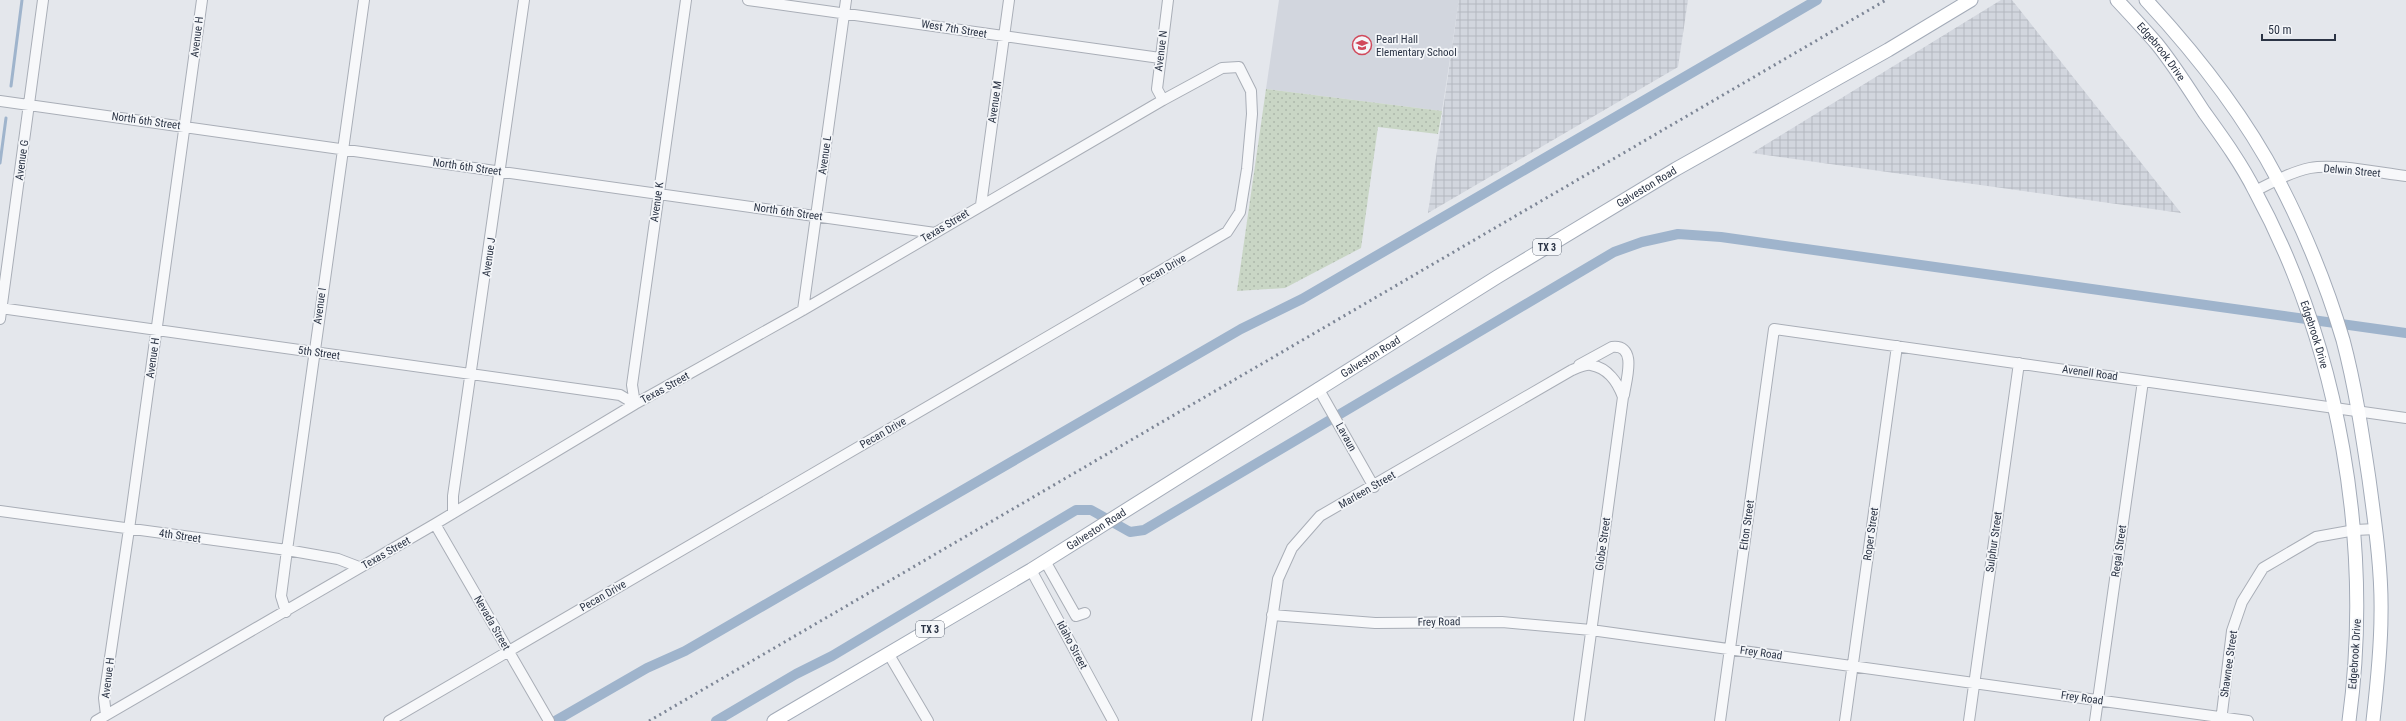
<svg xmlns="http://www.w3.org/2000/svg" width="2406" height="721" viewBox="0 0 2406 721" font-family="'Roboto Condensed',sans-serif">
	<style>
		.built { fill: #d2d6de }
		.industrial { fill: url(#industrial-grid) }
		.grass { fill: url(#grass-dots) }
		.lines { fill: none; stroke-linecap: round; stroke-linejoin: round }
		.stream { stroke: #9fb4cc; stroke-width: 3 }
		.canal { stroke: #9fb4cc; stroke-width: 10 }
		.minor-casing { stroke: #a9aeb7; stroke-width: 12 }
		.major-casing { stroke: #a3abb8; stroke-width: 15 }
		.minor { stroke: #f7f8fa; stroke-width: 10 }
		.major { stroke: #fff; stroke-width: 13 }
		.rail { stroke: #7d8696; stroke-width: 3; stroke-dasharray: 2 4; stroke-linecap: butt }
		.labels { text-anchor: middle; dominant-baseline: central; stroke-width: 3.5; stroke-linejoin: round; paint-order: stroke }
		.shield { fill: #f4f6f9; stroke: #676e7b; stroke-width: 1 }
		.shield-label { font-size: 10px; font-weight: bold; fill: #2b3445 }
		.street-label { font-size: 11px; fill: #2b3445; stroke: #f4f6f9 }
		.poi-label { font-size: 11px; fill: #2b3445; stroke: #f4f6f9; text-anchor: start }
	</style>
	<defs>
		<pattern id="industrial-grid" width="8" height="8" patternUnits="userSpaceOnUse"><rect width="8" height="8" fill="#d2d6de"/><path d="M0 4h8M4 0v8" fill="none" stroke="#b4b8c0"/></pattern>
		<pattern id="grass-dots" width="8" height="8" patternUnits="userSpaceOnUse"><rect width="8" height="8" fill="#c9d6c5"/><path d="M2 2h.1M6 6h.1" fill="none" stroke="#adb8ab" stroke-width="1.8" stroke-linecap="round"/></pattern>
	</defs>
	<rect width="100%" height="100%" fill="#e4e7ec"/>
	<path class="built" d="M1279,0h180l-17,111 -176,-22z"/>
	<path class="industrial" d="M1459,0h229l-10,67 -250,146z
		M2001,0h11l169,213 -429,-60z"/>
	<path class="grass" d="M1266,89l176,22 -4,23 -60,-7 -17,121 -76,40 -48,3z"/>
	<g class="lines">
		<path class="stream" d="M11,86l11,-86
			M0,163l6,-45"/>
		<path class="canal" d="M555,721l92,-53 38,-17 556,-322 61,-30 515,-299
			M716,721l80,-47 36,-18 244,-146h15l39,22 14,-2 470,-278 28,-10 36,-8 43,3 685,96"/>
		<g class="minor-casing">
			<path id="minor" d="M748,0l412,58
				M1163,100l-6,-11 11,-89
				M0,101l935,132
				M2255,191c18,-9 36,-19 55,-23 25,-5 70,5 96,8
				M981,205l28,-205
				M0,308l620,87 15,9
				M803,310l43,-310
				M0,319l43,-319
				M1579,365l33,-18c26,-3 14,33 12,48
				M1318,388l56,99
				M635,404l-3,-19 54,-385
				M0,511l287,39 51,9 21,8
				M453,513v-17l71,-496
				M435,524l114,197
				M1045,561l31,55 9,-3
				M1031,570l82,151
				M286,612l-5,-16 6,-46 77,-550
				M1272,615l103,8 127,-1 89,8 657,91
				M888,653l40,68
				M106,715l-2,-17 25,-169 73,-529
				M96,721l339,-197 200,-120 168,-94 360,-210 59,-32 17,-1 12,24 1,23 -5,55 -7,43 -13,20 -838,489
				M1257,721l21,-142 14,-31 28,-32 252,-146c5,-2 14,-6 19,-5 17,3 27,18 32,32l-44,324
				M1720,721l54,-392 632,89
				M1845,721l52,-375
				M1969,721l50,-358
				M2095,721l48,-340
				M2221,721l11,-90 10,-29 21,-34 53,-31 39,-7 21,-1"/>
		</g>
		<g class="major-casing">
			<g id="major">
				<path id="s1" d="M2117,0c14,15 27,29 40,44 17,21 32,45 47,68 18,25 37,51 51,79 85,157 118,354 94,530"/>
				<path d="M2146,0c50,54 98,115 132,180 26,50 49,106 65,160 12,45 19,92 26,139 6,45 13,91 12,136 0,36 -4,71 -8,106"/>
				<path id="s2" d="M774,721l257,-151 466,-293 179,-108 212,-119 83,-50"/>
			</g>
		</g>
		<use href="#minor" class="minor"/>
		<use href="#major" class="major"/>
		<path class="rail" d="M649,721l1237,-721"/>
	</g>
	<defs>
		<g id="school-ring" transform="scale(1)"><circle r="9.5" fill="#f4f6f9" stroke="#d1495b" stroke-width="1.5"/><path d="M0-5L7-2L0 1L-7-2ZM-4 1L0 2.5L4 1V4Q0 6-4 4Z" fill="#d1495b"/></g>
	</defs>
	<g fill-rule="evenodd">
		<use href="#school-ring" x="1362" y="45"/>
	</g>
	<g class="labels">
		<g class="shield">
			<rect x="1533" y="239" width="28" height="16" rx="3"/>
			<rect x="916" y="621" width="28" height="16" rx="3"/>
		</g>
		<g class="shield-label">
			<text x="1547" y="247">TX 3</text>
			<text x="930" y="629">TX 3</text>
		</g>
		<g class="street-label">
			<text transform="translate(954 29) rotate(9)">West 7th Street</text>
			<text transform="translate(197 37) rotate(-83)">Avenue H</text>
			<text transform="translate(1161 51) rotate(-83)">Avenue N</text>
			<text stroke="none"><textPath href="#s1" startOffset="68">Edgebrook Drive</textPath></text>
			<text transform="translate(995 102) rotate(-82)">Avenue M</text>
			<text transform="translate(146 121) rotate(8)">North 6th Street</text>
			<text transform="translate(825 155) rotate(-82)">Avenue L</text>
			<text transform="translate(22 160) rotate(-82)">Avenue G</text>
			<text transform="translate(467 167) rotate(8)">North 6th Street</text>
			<text transform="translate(2352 171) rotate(5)">Delwin Street</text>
			<text stroke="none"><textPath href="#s2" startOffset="1023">Galveston Road</textPath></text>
			<text transform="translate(657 202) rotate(-82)">Avenue K</text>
			<text transform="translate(788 212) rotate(8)">North 6th Street</text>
			<text transform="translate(945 226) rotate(-31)">Texas Street</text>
			<text transform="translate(489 257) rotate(-82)">Avenue J</text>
			<text transform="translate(1163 270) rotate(-30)">Pecan Drive</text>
			<text transform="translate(320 306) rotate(-82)">Avenue I</text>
			<text stroke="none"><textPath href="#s1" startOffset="392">Edgebrook Drive</textPath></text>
			<text transform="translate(319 353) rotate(8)">5th Street</text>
			<text stroke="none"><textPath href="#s2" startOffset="699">Galveston Road</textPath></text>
			<text transform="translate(153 358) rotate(-82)">Avenue H</text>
			<text transform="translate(2090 373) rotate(8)">Avenell Road</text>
			<text transform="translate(665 388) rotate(-29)">Texas Street</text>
			<text transform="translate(883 433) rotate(-30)">Pecan Drive</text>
			<text transform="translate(1346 437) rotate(61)">Lavaun</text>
			<text transform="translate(1367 490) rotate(-30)">Marleen Street</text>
			<text transform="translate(1747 525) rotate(-82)">Elton Street</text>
			<text stroke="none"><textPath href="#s2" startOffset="375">Galveston Road</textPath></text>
			<text transform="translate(1871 534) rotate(-82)">Roper Street</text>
			<text transform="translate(180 536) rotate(8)">4th Street</text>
			<text transform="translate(1994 542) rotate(-82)">Sulphur Street</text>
			<text transform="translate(1603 544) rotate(-82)">Globe Street</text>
			<text transform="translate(2119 551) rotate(-82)">Regal Street</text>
			<text transform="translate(386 553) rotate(-30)">Texas Street</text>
			<text transform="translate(603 596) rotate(-30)">Pecan Drive</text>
			<text transform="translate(1439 622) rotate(-1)">Frey Road</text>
			<text transform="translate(492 623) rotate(60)">Nevada Street</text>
			<text transform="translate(1072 645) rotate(62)">Idaho Street</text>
			<text transform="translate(1761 653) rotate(8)">Frey Road</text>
			<text transform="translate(2355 654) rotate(-86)">Edgebrook Drive</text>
			<text transform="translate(2229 664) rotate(-82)">Shawnee Street</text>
			<text transform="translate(108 678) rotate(-83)">Avenue H</text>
			<text transform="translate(2082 698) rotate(8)">Frey Road</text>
		</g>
		<g class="poi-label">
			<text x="1376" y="39">Pearl Hall<tspan x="1376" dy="13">Elementary School</tspan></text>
		</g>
	</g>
	<path d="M2262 34v6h73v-6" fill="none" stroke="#2b3445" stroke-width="2"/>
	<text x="2268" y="34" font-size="12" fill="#2b3445" stroke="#f4f6f9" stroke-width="3" paint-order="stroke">50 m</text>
</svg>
